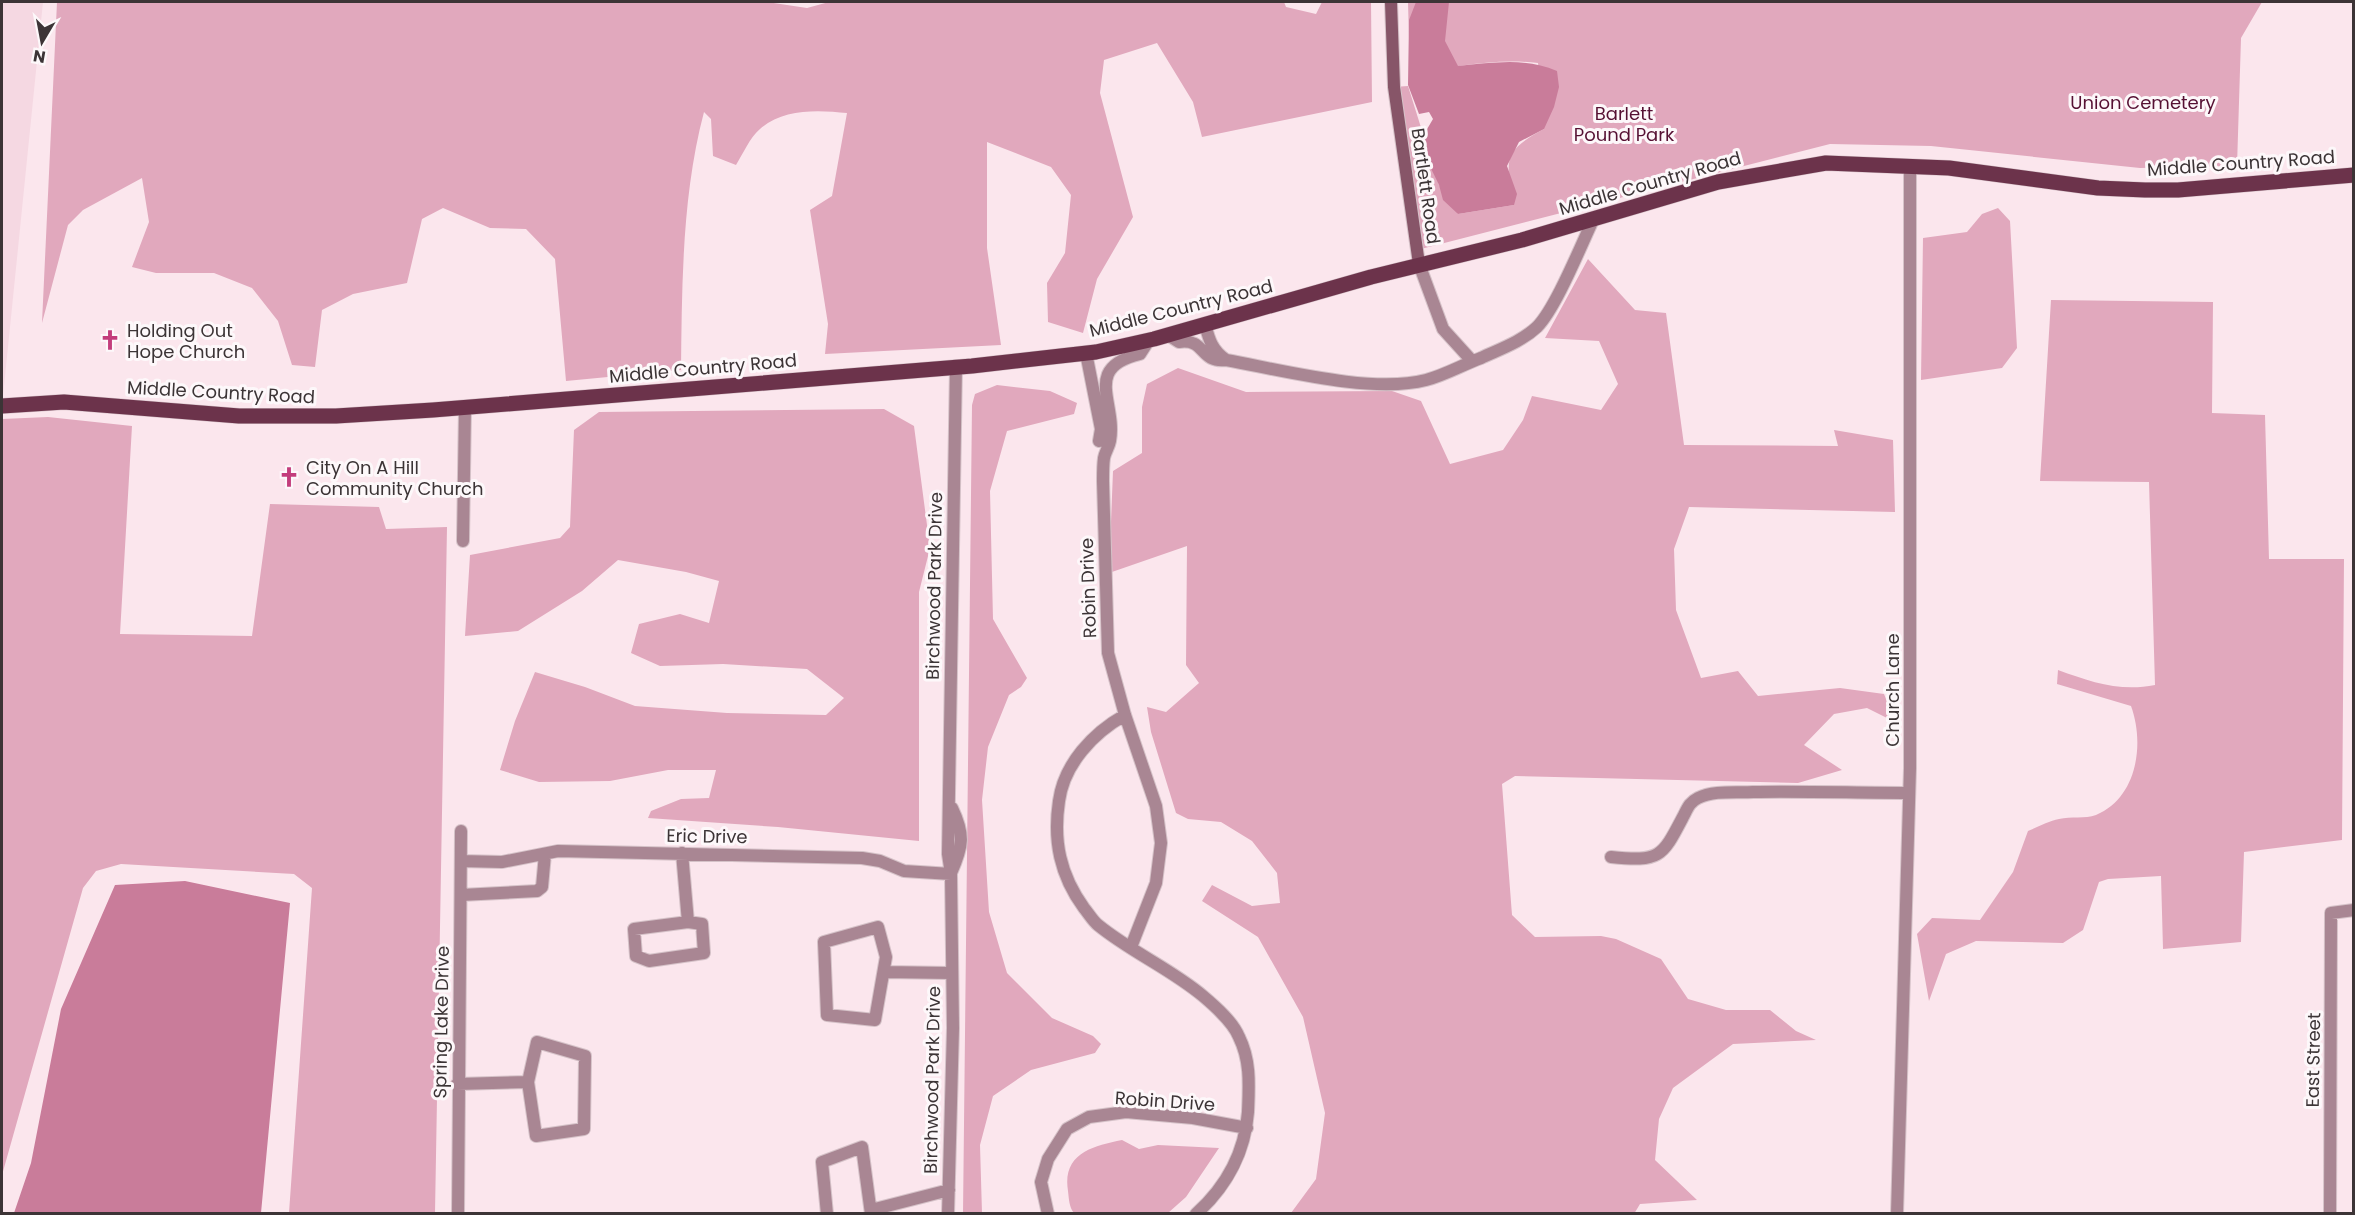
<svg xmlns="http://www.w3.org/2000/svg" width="2355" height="1215" viewBox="0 0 2355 1215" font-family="Poppins,sans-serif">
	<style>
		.built { fill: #f5d8e2 }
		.green { fill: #e1a8bd }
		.water { fill: #c97c9a }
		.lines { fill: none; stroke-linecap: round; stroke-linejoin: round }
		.street-casing { stroke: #d5c2c8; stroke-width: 14 }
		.secondary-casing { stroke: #d5c2c8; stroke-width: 14 }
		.primary-casing { stroke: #d5c2c8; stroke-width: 16 }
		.street { stroke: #a98693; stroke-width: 12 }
		.secondary { stroke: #875568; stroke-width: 12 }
		.primary { stroke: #6c334b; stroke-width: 15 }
		.labels { text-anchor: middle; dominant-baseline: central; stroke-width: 6; stroke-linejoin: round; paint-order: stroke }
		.park-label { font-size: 18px; fill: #561033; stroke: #fdf8fa }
		.street-label { font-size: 18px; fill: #3c3436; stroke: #fdf8fa }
		.poi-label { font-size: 18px; fill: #3c3436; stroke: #fdf8fa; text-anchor: start }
	</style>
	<rect width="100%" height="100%" fill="#fbe6ed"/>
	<path class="built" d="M2,2h41l-41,404z"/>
	<path class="green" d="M57,2h710l40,6 22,-6h455l2,5 30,7 6,-12h49l1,100 -170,35 -9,-35 -36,-59 -53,17 -4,33 33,124 -36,62 -14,54 -35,-11 -1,-39 18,-30 6,-58 -20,-28 -64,-25v106l14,97 -176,9 3,-30 -18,-114 22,-14 15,-83c-28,-3 -64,-5 -87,16 -10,8 -17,25 -24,36l-23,-9 -2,-37 -7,-7c-22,83 -22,172 -23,258l-115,11 -11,-122 -29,-30 -36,-1 -47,-20 -21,11 -15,64 -54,11 -31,16 -7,57 -23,-2 -14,-44 -26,-33 -38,-15h-58l-24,-6 17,-45 -7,-44 -59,32 -15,15 -26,98z
		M1408,2h854l-21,36 -4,128 -97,2 -209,-22 -101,-2 -413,106 -23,-163 14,-1 31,99 19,29 56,-9c-8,-44 -13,-53 30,-76l-6,-66c-43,-5 -86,4 -128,12z
		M1998,208l12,13 7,127 -15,20 -81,12 2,-142 44,-6 15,-18z
		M1588,259l47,51 31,3 18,132 154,1 -4,-16 59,10 2,72 -206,-5 -15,42 2,61 25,68 37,-7 20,25 82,-8 44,6 11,28 -28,-14 -33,6 -30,31 38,25 -44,13 -283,-7 -13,8 10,131 23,22 66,-1 15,3 45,20 27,40 38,11h44l26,21 20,9 -83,4 -60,44 -14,31 -4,41 42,40 -57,4 -6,10 -343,-1 25,-34 9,-66 -22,-96 -45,-80 -56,-36 10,-16 40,21 28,-3 -3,-30 -25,-32 -31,-19 -33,-3 -12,-6 -25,-81 -4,-25 19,5 33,-29 -13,-18 1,-119 -78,27 4,-102 29,-18v-46l5,-23 31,-16 68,24 146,-1 29,10 29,63 53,-14 20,-30 9,-24 69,14 17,-26 -19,-43 -54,-3z
		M2051,300l162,2 -1,111 53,2 4,144h75l-2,281 -98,12 -3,90 -78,7 -2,-73 -53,3 -9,3 -16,48 -20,13 -87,-2 -30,13 -17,47 -12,-67 15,-16 48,2 33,-48 15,-41c10,-4 21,-10 31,-12 12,-3 26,0 37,-4 41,-17 49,-71 35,-109l-74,-22 1,-14c33,12 62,22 97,15l-6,-203 -109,-1z
		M997,385l53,6 27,12 -3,11 -67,17 -17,60 3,128 34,59 -6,9 -12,8 -21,52 -6,53 7,112 18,61 45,45 41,18 8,8 -6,9 -64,17 -38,26 -13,49 2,68 -19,1 9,-809 3,-11z
		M884,409l30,17 16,122 -11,44v249l-141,-14 -130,-9 3,-7 30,-12 28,-1 7,-28h-48l-58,11 -71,1 -39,-12 15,-49 20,-49 50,15 50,19 92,7 99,2 18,-17 -37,-29 -84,-5 -63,2 -29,-13 8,-29 41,-10 29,9 10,-42 -33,-9 -68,-12 -36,31 -64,40 -53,5 5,-81 90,-17 10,-11 4,-97 25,-18z
		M48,417l84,9 -12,208 132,2 18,-132 109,3 7,22 61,-2 -12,686h-146l23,-325 -18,-14 -173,-10 -25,7 -13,17 -81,287v-756z
		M1122,1140l17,9 19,-4 61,3 -33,49 -18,16h-94c-5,-6 -5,-14 -6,-22 -6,-37 24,-45 54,-51z"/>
	<path class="water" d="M1416,2h33l-4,39 13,25c35,-3 66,-9 99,5l2,16 -5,20 -10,22 -25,13 -12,24 10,28 -3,11 -56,9 -15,-14 -4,-15 -15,-31 -1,-18 10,-17 -4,-7 -10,2 -11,-29 1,-65z
		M185,881l105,22 -29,310h-247l17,-50 30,-154 54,-124z"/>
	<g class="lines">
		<g class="street-casing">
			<path id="street" d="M1419,264l24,65 29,32
				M1205,324c4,16 7,26 21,36
				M1168,335l11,7c27,-4 20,21 47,18 55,10 146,34 200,20 19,-5 36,-15 55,-22 19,-9 40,-16 56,-31 19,-19 44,-82 57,-109
				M1086,353l15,76 -2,12
				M463,541l2,-134
				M1125,715c-32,18 -61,49 -66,86 -6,40 1,74 25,107 5,6 9,13 14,17 33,27 73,44 105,71 13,11 30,26 36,41 12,24 10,49 9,75 -3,40 -22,75 -52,102
				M682,853l6,69
				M1611,857c50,5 51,0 73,-42 4,-8 6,-13 14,-17 16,-8 38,-5 55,-6 52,-1 104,1 156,1
				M461,861l41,1 56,-11 304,7 18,3 24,10 47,3
				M951,873c12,-27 14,-38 1,-65
				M461,895l76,-4 5,-4 3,-33
				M688,922l14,2 2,29 -55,8 -13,-5 -2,-27z
				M878,927l8,30 -11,63 -48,-5 -3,-73z
				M1131,947l25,-64 5,-40 -5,-37 -31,-91 -17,-62 -5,-172c0,-7 0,-16 1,-23 1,-6 5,-11 6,-17 7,-39 -28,-73 30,-87l9,-14
				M884,972l67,1
				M537,1042l48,14 -1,73 -48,7 -8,-54z
				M457,1084l71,-2
				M871,1210l78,-20
				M458,1214l3,-383
				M827,1214l-5,-52 40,-15 9,67
				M948,1214l5,-186 -2,-154 -3,-20 8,-488
				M1048,1214l-7,-32 7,-23 19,-30 22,-12 37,-5 67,6 54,10
				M1897,1214l13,-446v-602
				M2330,1214l1,-301 23,-3"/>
		</g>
		<g class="secondary-casing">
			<path id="secondary" d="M1391,2l3,85 25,177"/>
		</g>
		<g class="primary-casing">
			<path id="primary" d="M2,406l62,-4 175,14h97l97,-6 539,-44 124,-14 58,-13 217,-62 151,-37 196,-58 108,-19 123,5 149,20 47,2h33l176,-15"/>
		</g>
		<use href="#street" class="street"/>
		<use href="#secondary" class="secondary"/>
		<use href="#primary" class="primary"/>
	</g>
	<defs>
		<g id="church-bare" transform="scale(1.62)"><path d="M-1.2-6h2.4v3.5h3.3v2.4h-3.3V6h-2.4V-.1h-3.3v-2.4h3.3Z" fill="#c33d7c" stroke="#fdf8fa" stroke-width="2.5" paint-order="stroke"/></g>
	</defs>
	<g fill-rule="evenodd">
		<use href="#church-bare" x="110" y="340"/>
		<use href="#church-bare" x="289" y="477"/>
	</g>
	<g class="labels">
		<g class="park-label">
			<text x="2143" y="102">Union Cemetery</text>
			<text x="1624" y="113">Barlett<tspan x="1624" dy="21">Pound Park</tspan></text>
		</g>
		<g class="street-label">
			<text transform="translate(2241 163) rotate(-4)">Middle Country Road</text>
			<text transform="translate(1650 183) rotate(-16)">Middle Country Road</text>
			<text transform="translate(1426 186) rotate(82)">Bartlett Road</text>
			<text transform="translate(1181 308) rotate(-14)">Middle Country Road</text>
			<text transform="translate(703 368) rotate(-5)">Middle Country Road</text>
			<text transform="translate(221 392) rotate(3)">Middle Country Road</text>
			<text transform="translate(934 586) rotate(-89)">Birchwood Park Drive</text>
			<text transform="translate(1088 588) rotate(-92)">Robin Drive</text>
			<text transform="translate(1892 690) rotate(-90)">Church Lane</text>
			<text transform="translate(707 836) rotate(1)">Eric Drive</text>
			<text transform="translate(441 1022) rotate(-89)">Spring Lake Drive</text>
			<text transform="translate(2313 1060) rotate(-89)">East Street</text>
			<text transform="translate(932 1080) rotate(-89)">Birchwood Park Drive</text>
			<text transform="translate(1165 1101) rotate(4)">Robin Drive</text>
		</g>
		<g class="poi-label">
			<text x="127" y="330">Holding Out<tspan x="127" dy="21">Hope Church</tspan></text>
			<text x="306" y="467">City On A Hill<tspan x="306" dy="21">Community Church</tspan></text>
		</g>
	</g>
	<rect width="2355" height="1215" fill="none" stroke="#3c3436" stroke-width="6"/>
	<g transform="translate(42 42) rotate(190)" stroke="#fdf8fa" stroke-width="4.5" paint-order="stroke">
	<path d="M0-4.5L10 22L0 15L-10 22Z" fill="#3c3436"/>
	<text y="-9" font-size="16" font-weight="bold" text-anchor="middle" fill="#3c3436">N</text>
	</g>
</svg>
